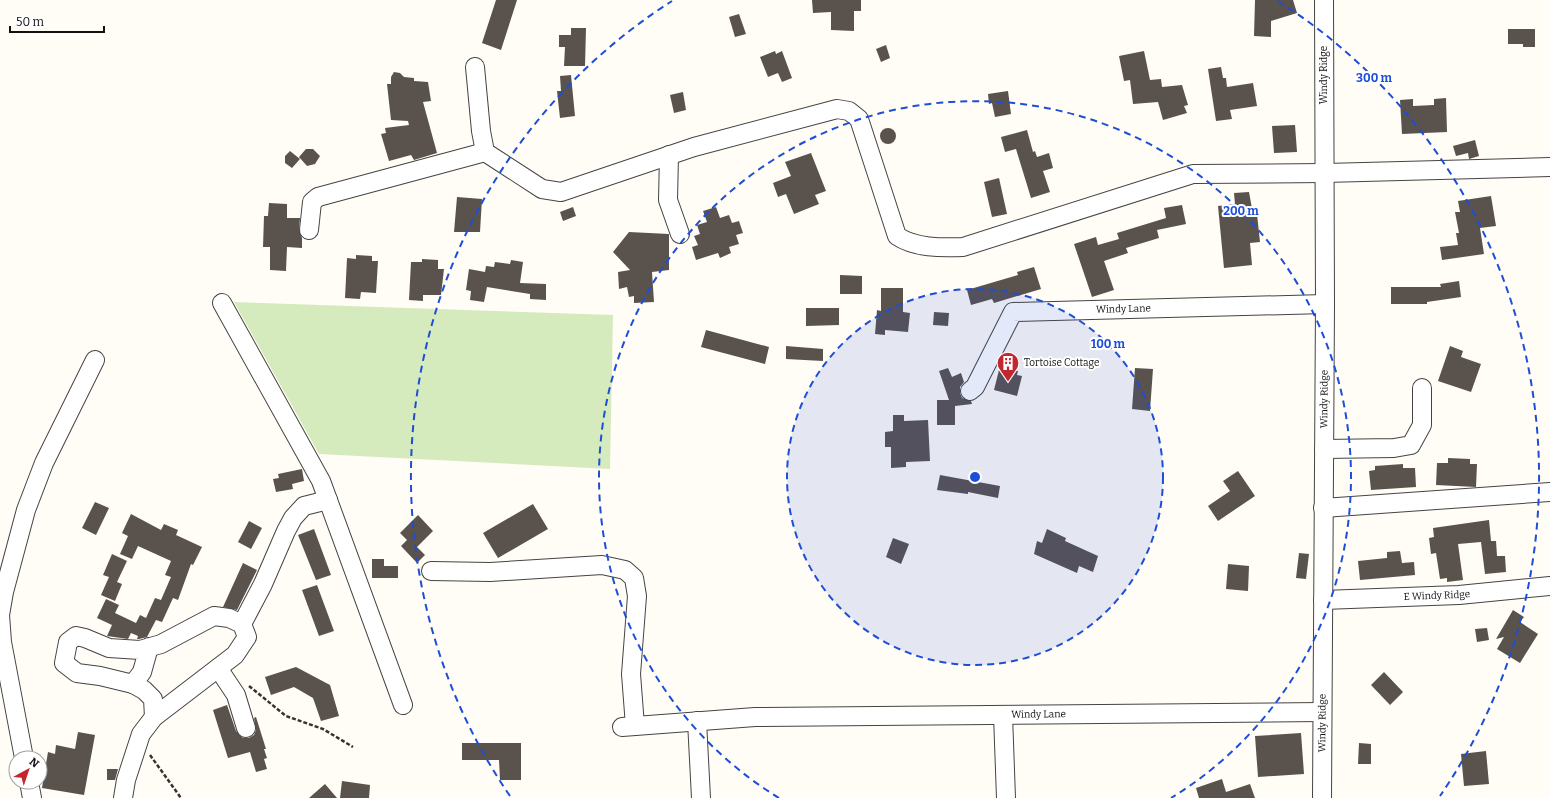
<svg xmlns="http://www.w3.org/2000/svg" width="1550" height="798" viewBox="0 0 1550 798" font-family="Bitter,serif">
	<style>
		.green { fill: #d5ebbd }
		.building { fill: #5a524d }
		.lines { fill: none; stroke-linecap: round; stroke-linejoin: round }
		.minor-casing { stroke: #444; stroke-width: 20 }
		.path { stroke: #333; stroke-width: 2.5; stroke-dasharray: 4 2; stroke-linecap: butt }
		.minor { stroke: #fff; stroke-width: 18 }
		.ring { fill: none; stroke: #1d4ed8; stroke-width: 2; stroke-dasharray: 7 5 }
		.labels { text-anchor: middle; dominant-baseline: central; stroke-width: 4; stroke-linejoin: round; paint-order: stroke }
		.street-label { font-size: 10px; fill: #111; stroke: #fff }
		.poi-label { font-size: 10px; fill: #111; stroke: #fff; text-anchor: start }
		.centre { fill: #1d4ed8; stroke: #fff; stroke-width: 2 }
		.ring-label { font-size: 12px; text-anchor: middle; font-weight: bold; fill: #1d4ed8; stroke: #fff; stroke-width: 4; stroke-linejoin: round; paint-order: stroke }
	</style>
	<rect width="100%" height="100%" fill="#fffdf5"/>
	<path class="green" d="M234,302l379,13 -3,154 -291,-15z"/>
	<path class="building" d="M496,0h21l-16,50 -19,-7z
		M812,0h49v11h-7v20l-23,-1v-18l-18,1z
		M1255,0h38l4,13 -26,8v16l-17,-1z
		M739,14l7,20 -11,3 -6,-20z
		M571,28h15l-1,38h-21l1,-19h-6v-12h12z
		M1508,29h27v18h-12v-3h-15z
		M886,45l4,13 -9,4 -5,-13z
		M775,51l1,3 6,-3 10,27 -10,4 -4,-9 -10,4 -8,-20z
		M1144,51l6,29 11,-1 1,8 20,-2 6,20 -4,1 3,7 -24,7 -5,-18 -25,2 -3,-24 -6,1 -5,-25z
		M1221,67l2,11h3l1,9 26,-4 4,23 -27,4 2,9 -16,2 -8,-52z
		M394,72l6,1 4,4 10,1v3l14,1 3,19 -8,1 14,51 -23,7 -3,-5 -22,6 -8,-27 5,-1 -1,-5 24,-3 -1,-4 -17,-1 -4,-36h4v-7z
		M571,75l4,41 -15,2 -3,-27h4l-1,-15z
		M1008,91l3,23 -16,3 -3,-14 -3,1 -1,-10z
		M683,92l3,18 -12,3 -4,-18z
		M1446,98l1,34 -45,2 -2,-34 13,-1v7l21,-1v-6z
		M1295,125l2,27 -23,1 -2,-27z
		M880 136a8 8 0 1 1 16 0a8 8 0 1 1-16 0Z
		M1027,130l6,22 2,-1 2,6 12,-4 4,15 -10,3 7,21 -19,6 -15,-49 -11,3 -4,-15z
		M1475,140l4,16 -10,3 -1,-6 -12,3 -3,-10z
		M306,149h7l7,7 -5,8 -8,2 -8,-9z
		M290,151l10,8 -8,9 -7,-5v-7z
		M811,153l15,38 -11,4 4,9 -25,10 -8,-20 -8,3 -5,-14 18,-7 -6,-14z
		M999,178l8,36 -15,3 -8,-35z
		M1249,192l4,22h4l3,28 -10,1 2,22 -28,3 -6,-62 17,-2 -1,-11z
		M1491,196l5,30 -16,2 4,26 -42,6 -2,-13 18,-2 -2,-12h3l-4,-21h5l-2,-11z
		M457,197l25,2 -2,33h-26z
		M269,203l18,1v14h13l-1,11 3,9v10l-15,-1 -1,24 -16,-1v-23h-7l1,-31h4z
		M1182,205l4,19 -29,6 2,8 -33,10 2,5 -24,8 10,29 -22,7 -18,-53 22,-7 2,8 21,-6 -2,-6 49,-15 -2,-10z
		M573,207l3,9 -13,5 -3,-9z
		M716,207l4,11 9,-3 3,8 7,-2 4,12 -7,2 3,9 -10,3 2,6 -11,5 -2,-5 -22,7 -4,-13 6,-2 -4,-9 6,-2 -3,-9 10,-3 -4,-11z
		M629,232l40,2v36l-17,2 2,30 -20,1v-7l-5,1 -2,-10 -8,2 -1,-17 12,-2 -17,-18z
		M356,255l16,1v5h6l-2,32 -15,-1 -1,7 -15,-1 2,-40 9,1z
		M422,259l16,1v9h6l-3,26h-18v6l-14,-1 2,-38h11z
		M511,260l12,2 -3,21 26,1v16l-16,-1v-5l-43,-7 -3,15 -14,-2 1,-9 -5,-1 3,-21 16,3 1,-6 8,1 1,-5 15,2z
		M1034,267l7,22 -47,14 -2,-4 -21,6 -4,-15 51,-15 -1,-3z
		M840,275l22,1v18h-22z
		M1459,281l2,16 -34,5v2h-36v-17h50l-1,-3z
		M881,288h22v24l7,1 -2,19 -23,-2v5l-10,-1 2,-24 4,1z
		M806,308h33v17l-33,1z
		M934,312l15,1 -1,13 -15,-1z
		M706,330l63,17 -4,17 -64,-17z
		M786,346l37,3v12l-37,-2z
		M1450,346l13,5 -2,6 20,7 -10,28 -33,-11z
		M948,368l4,9 9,-4 3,9 -4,5v6l2,5 9,3 1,3 -17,2v19h-18v-25h12l-10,-29z
		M1005,368l13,3 -1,4 5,1 -5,20 -23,-6 5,-20 5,2z
		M1135,368l18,1 -3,42 -18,-2z
		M893,415h11v6l24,-1 2,41 -24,1v5l-15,1v-21h-6v-15l8,-1z
		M1448,458l22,1v5h7l-1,23 -40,-2 1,-22h11z
		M1403,464v4h12l1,19 -45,3 -2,-19 6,-1v-4z
		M302,469l2,12 -12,3 1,5 -17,3 -3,-13 6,-1 -1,-4z
		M1238,471l17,25 -37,25 -10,-15 22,-15 -7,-10z
		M940,475l60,11 -2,12 -30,-6v2l-31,-4z
		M95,502l14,6 -13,27 -14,-7z
		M533,504l15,25 -50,29 -15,-25z
		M131,514l30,16 3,-6 14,6 -2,5 26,12 -9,18 -2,-1 -13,36 -5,-2 -11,24 -6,-2 -9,17 -8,2h-2l1,-3 -7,-3 -3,6 -21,-3 5,-11 -15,-7 9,-19 13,6 -4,8 21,10 4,-8 6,3 9,-20 6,2 10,-23 -6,-2 6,-14 -33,-15 -6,13 -12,-5 8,-18 -6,-3z
		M418,515l15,16 -16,16 8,8 -8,8 -16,-17 6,-6 -7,-7z
		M1489,520l2,21h5l1,15h8l1,16 -21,2 -4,-32 -23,2 5,36 -16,2v-4l-7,1 -4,-26 -5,1 -2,-16 5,-1 -1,-9z
		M249,521l13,7 -11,21 -13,-7z
		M314,529l17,46 -15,5 -18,-45z
		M1047,529l19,9 -1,3 33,15 -5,16 -14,-6 -2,7 -43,-19 3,-13 5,2z
		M893,538l16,6 -8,20 -15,-7z
		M1400,551l2,12 12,-1 1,13 -55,5 -2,-19 29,-3v-6z
		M1299,553l10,1 -3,25 -10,-1z
		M112,554l15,7 -10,21 5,2 -7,17 -14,-6 8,-18 -6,-2z
		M372,559h12v7h14v12h-26z
		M243,563l14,7 -20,40 -14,-3z
		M1228,564l21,2 -1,25 -22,-2z
		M317,585l17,46 -15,5 -17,-46z
		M1513,610l11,7 -4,5 18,12 -18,29 -23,-14 7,-12 -8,2z
		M1487,628l2,12 -12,2 -2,-13z
		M296,667l34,18 9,31 -18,5 -8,-23 -19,-11 -23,8 -6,-18z
		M1384,672l19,20 -13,13 -19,-20z
		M227,705l9,26 7,7h6l5,-3 2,-5 -2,-12 2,-1 10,32h-2l3,9 -3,1 3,10 -11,3 -6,-20 -22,6 -15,-48z
		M78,732l17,3 -11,60 -42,-7 6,-36 7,2 1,-9 19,4z
		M1301,733l3,41 -46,3 -3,-41z
		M462,743h59v37h-21l-1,-20h-37z
		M1359,743l12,1v20h-13z
		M1486,751l3,33 -25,2 -3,-32z
		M107,769h11l-3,11h-8z
		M1222,779l4,13 24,-8 5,14h-56l-3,-10z
		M342,781l28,4 -1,13h-29z
		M325,784l12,14h-28z"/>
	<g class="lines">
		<g class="minor-casing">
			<g id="minor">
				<path d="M475,67l6,64 4,21 57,37 19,3 133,-45 143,-38 12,2 10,8 38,117c18,12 44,12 66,11l230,-73 132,-1 225,-6"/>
				<path d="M669,155l-1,45 12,34"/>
				<path d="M309,230l3,-28 6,-5 167,-45"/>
				<path d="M222,303l99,178 82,224"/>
				<path id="s1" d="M970,391l5,-4 38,-75 312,-8"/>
				<path d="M1324,449l70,-1 17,-3 11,-20v-37"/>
				<path d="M1323,508l227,-16"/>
				<path d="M431,571l59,1 112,-7 23,5 9,8 3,18 -6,78 4,52"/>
				<path id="s2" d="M1323,600l136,-5 91,-9"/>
				<path d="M242,624l21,-40 23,-53 7,-13 11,-12 24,-6"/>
				<path d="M218,668l18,27 10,33"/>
				<path d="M133,684l11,6 9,9 1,18"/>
				<path d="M1003,715l3,83"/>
				<path d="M697,721l4,77"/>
				<path id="s3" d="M622,727l133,-10 567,-5"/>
				<path d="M24,758l-22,-116 -2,-27 4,-23 22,-82 18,-47 51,-103"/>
				<path d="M29,782l3,16"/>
				<path d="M123,798l3,-18 15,-46 13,-17 81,-62 12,-18 -5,-13 -13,-6 -15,-2 -53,28 -21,6 -31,-2 -24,-10 -9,-2 -8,6 -4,21 13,10 23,3 33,8 9,-12 7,-25"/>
				<path id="s4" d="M1322,798l3,-494 -1,-304"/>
			</g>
		</g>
		<path class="path" d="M249,686l37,30 37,13 30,18
			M150,755l31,43"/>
		<use href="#minor" class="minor"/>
	</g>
	<circle cx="975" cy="477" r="188" fill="#1d4ed8" fill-opacity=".12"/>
	<g class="ring">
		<circle cx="975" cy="477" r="188"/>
		<path d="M779 798A376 376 0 1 1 1171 798"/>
		<path d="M510 796A564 564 0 0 1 672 1M1278 1A564 564 0 0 1 1440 796"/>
	</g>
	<defs>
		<g id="building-pin" transform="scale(1.15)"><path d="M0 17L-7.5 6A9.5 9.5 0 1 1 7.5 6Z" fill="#c4262e" stroke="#fff"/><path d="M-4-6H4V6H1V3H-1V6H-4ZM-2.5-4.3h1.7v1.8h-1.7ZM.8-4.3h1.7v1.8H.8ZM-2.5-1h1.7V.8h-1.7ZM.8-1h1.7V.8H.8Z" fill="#fff"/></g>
	</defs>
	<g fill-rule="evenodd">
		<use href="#building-pin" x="1008" y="363"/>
	</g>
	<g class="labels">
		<g class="street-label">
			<text transform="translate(1324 75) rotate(-90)">Windy Ridge</text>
			<text stroke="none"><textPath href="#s1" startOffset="201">Windy Lane</textPath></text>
			<text stroke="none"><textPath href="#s4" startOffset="399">Windy Ridge</textPath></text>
			<text stroke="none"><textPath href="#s2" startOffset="114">E Windy Ridge</textPath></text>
			<text stroke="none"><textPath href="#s3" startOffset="417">Windy Lane</textPath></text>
			<text stroke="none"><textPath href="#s4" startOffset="75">Windy Ridge</textPath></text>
		</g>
		<g class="poi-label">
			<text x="1024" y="363">Tortoise Cottage</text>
		</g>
	</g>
	<circle cx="975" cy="477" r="6" class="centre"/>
	<g class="ring-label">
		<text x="1374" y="82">300 m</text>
		<text x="1241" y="215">200 m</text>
		<text x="1108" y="348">100 m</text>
	</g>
	<g transform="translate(28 770) rotate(40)"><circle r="19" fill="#ffffff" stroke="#a0a0a0"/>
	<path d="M0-3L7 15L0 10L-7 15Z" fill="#c4262e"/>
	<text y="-6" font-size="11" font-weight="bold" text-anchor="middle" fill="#111111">N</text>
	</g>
	<path d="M10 26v6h94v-6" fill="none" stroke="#111111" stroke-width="2"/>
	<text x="16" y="26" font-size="12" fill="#111111" stroke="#ffffff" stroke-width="3" paint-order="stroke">50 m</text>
</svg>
